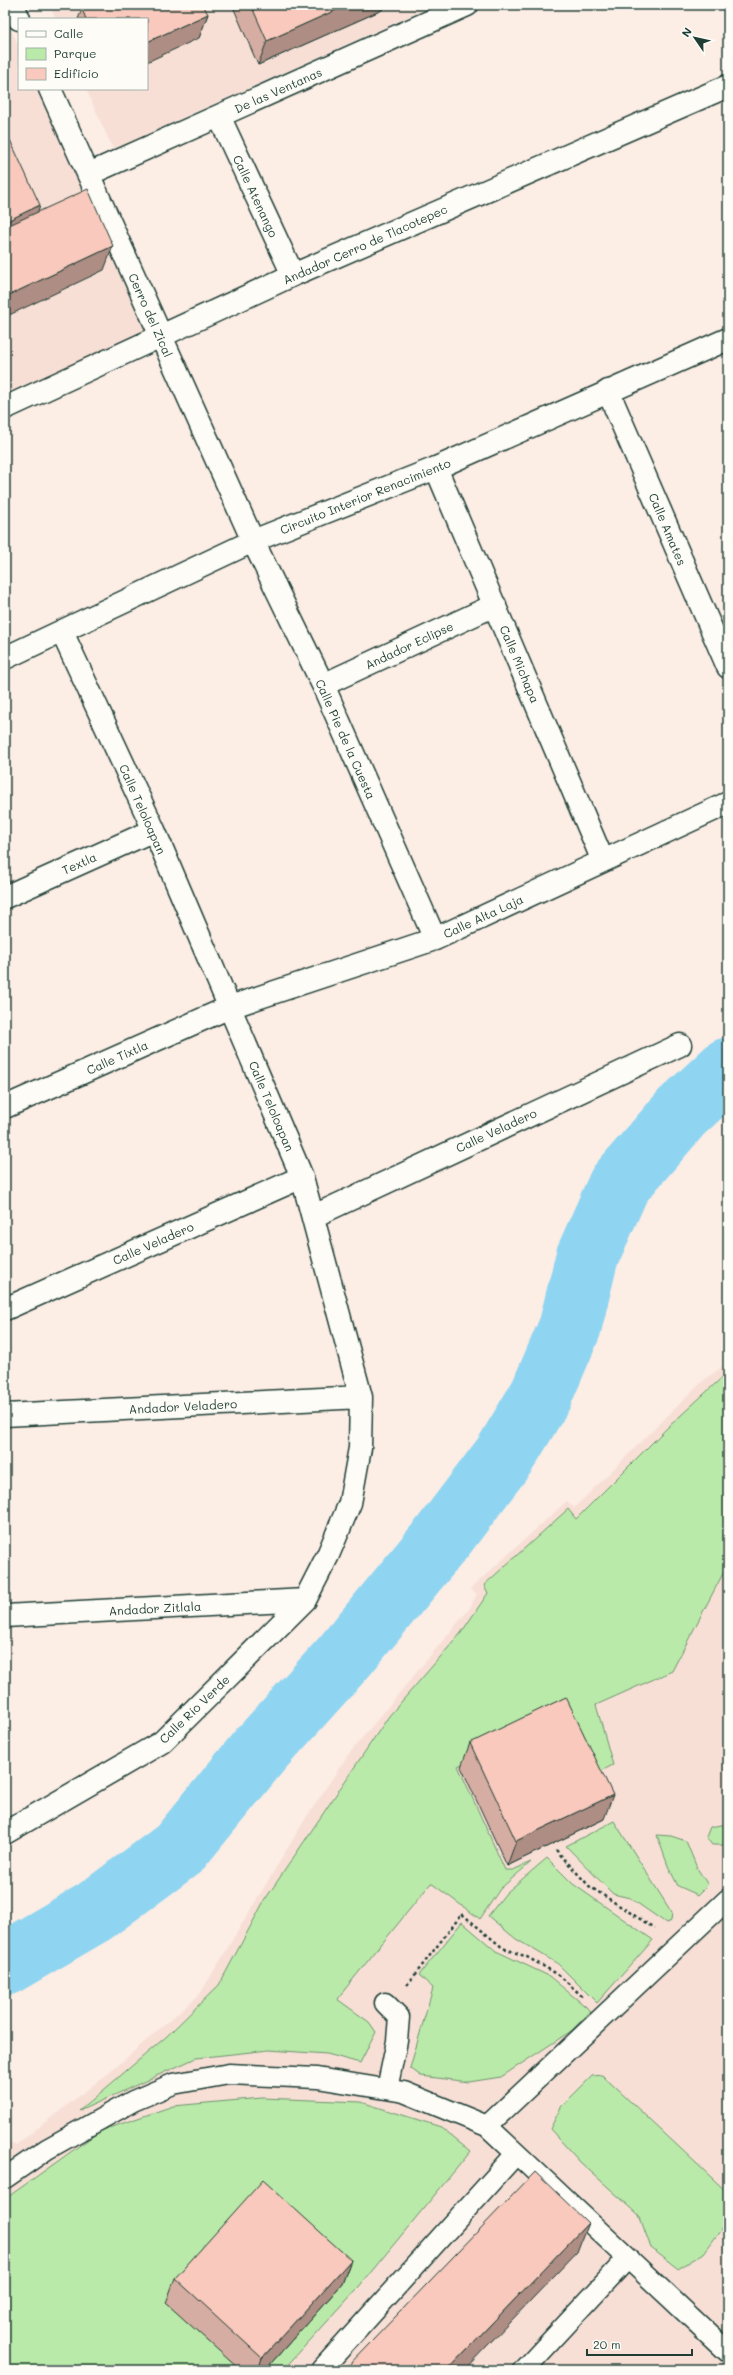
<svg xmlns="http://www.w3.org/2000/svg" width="733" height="2375" viewBox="0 0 733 2375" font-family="Mali,sans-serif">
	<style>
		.built { fill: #f7dfd6 }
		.green { fill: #baeaa9; stroke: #6c946e }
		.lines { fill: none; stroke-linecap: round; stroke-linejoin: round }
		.river { stroke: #8fd5f1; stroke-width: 63 }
		.lane-casing { stroke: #1f3d34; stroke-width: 23 }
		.street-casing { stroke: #1f3d34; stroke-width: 25 }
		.secondary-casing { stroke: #1f3d34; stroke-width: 25 }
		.path { stroke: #1f3d34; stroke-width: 2.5; stroke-dasharray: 3 3; stroke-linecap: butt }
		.lane { stroke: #fdfcf7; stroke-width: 20 }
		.street { stroke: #fdfcf7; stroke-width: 22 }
		.secondary { stroke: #fdfcf7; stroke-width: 22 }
		.wall { fill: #d5ada2; stroke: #1f3d34 }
		.shaded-wall { fill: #ae8d84; stroke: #1f3d34 }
		.building { fill: #f8c9bc; stroke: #1f3d34 }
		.labels { text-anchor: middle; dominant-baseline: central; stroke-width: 3; stroke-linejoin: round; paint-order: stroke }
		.street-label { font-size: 12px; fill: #1f3d34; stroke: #fdfcf7 }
	</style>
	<rect width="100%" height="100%" fill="#fcede5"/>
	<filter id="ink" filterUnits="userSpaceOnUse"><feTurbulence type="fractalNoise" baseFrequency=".025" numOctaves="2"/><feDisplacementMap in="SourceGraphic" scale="8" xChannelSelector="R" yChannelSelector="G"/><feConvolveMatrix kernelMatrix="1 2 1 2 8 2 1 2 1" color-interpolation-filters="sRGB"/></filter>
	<g filter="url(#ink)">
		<path class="built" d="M49,5h386l-322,144 -27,-60h61v-70h-91z
			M8,22l11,25v42h18l113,246 -145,66v-378z
			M728,1363v1007h-723v-231l11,6 93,-72 91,-79 104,-173 44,-66 122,-147 7,-14 -7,-5 97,-88 7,7 131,-129z"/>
		<path class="green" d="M728,1372v192l-56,107 -76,34 17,60 -24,12 -35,-60 -96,49 47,104h8l18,-8 -31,27 -20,30 -49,-36 -94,116 32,23 7,10 -16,31 -33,-9 -58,-4 -73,8 -117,53 88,-75 52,-51 45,-84 125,-185 72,-83 27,-40 -4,-8 84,-76 8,10 90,-90z
			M614,1821l58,92 -1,8 -5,2 -36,-25 -17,-4 -47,-48z
			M721,1825h7v20h-16l-6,-8 4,-10z
			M657,1835l14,1 15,5 11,27 11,17 -10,10 -20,-9 -10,-20z
			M547,1858l26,26 80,56 -56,63 -39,-39 -42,-25 -28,-23 18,-23z
			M462,1922l34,29 53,25 42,35 -20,20 -70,46 -32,5 -48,-6 -11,-8 23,-80 -14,-13z
			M602,2075l126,118v27l-24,33 -26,16 -27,-21 -12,-33 -59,-53 -30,-33 11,-22 31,-31z
			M262,2098l99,4 80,25 30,24 -114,138 -74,81h-278v-171l95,-68 73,-25z"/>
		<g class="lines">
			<path class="river" d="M5,1964l89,-52 85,-63 81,-99 84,-93 99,-120 62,-82 36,-60 29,-68 17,-70 32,-72 62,-72 47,-44"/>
			<g class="lane-casing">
				<path id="lane" d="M728,1899l-241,227 241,226
					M385,2003l14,14 -2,24 -10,48
					M5,2178l42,-29 86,-48 40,-17 56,-10 88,4 87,14 83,34
					M321,2370l195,-216
					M524,2370l103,-111"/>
			</g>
			<g class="street-casing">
				<path id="street" d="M13,5l6,14
					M50,89l203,452 70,144 112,254
					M219,116l74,159
					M89,174l378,-169
					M608,391l120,276
					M5,408l288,-133 435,-189
					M436,468l167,393
					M323,685l172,-80
					M5,897l149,-67
					M5,1107l225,-100 205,-68 293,-136
					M314,1216l366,-171
					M5,1309l297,-132
					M5,1415l356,-18
					M5,1616l300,-16
					M5,1833l157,-91 143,-142 23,-45 22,-52 10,-55 1,-51 -59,-220 -148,-347 -92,-198"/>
			</g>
			<g class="secondary-casing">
				<path id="secondary" d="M5,658l248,-117 183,-73 292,-129"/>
			</g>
			<path class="path" d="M556,1850l33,36 65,42
				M407,1985l55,-71 41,34 24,9 32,18 24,22"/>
			<use href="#lane" class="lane"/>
			<use href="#street" class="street"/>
			<use href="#secondary" class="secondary"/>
		</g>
		<path class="wall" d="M235,5h149l-2,5 -124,55 -24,-56z
			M82,9l126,5 -9,24 -52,-19h-69z
			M470,1743l134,76 -97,47 -46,-99z
			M351,2260l-9,24 -77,86h-25l-74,-67 9,-25z"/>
		<path class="shaded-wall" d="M347,5h37l-2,5 -124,55 9,-24z
			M208,14l-9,24 -52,24v-20z
			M40,205l-8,24 -27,13v-20z
			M113,246l-9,24 -99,47v-20z
			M613,1795l-9,24 -97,47 9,-25z
			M588,2223l-11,29 -113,118h-17z
			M351,2260l-9,24 -77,86h-7l4,-12z"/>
		<path class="building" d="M91,5h112l5,9 -61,28v-23h-61l-4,-10z
			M251,5h96l-80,36z
			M5,129l35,76 -35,17z
			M88,189l25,57 -108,51v-70z
			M566,1697l47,98 -97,46 -46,-98z
			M535,2172l53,51 -141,147h-103z
			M263,2180l88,80 -89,98 -87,-80z"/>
	</g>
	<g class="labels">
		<g class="street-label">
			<text transform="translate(278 90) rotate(-24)">De las Ventanas</text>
			<text transform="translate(256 196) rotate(65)">Calle Atenango</text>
			<text transform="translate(365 244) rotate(-24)">Andador Cerro de Tlacotepec</text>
			<text transform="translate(151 315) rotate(66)">Cerro del Zical</text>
			<text transform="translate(365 496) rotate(-22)">Circuito Interior Renacimiento</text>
			<text transform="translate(668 529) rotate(67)">Calle Amates</text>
			<text transform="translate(409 645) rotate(-25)">Andador Eclipse</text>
			<text transform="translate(520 664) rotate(67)">Calle Michapa</text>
			<text transform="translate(346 739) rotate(66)">Calle Pie de la Cuesta</text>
			<text transform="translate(143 809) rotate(66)">Calle Teloloapan</text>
			<text transform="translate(79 863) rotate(-24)">Textla</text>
			<text transform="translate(483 916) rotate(-25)">Calle Alta Laja</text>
			<text transform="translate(117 1057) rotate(-24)">Calle Tixtla</text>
			<text transform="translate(272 1106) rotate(67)">Calle Teloloapan</text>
			<text transform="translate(496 1130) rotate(-25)">Calle Veladero</text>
			<text transform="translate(153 1243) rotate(-24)">Calle Veladero</text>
			<text transform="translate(183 1406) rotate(-3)">Andador Veladero</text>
			<text transform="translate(155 1608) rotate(-3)">Andador Zitlala</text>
			<text transform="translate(194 1709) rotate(-44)">Calle Río Verde</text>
		</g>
	</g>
	<rect width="733" height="2375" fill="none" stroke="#fdfcf7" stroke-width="20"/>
	<rect x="10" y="10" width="713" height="2355" fill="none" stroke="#1f3d34" stroke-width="1.5" filter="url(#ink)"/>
	<rect x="18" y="18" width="130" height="72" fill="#fdfcf7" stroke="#a4b0a9"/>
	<rect x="26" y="31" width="20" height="6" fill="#fdfcf7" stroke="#a4b0a9"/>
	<text x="54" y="38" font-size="12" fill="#1f3d34">Calle</text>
	<rect x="26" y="48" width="20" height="12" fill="#baeaa9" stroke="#a4b0a9"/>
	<text x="54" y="58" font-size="12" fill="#1f3d34">Parque</text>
	<rect x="26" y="68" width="20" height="12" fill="#f8c9bc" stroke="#a4b0a9"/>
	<text x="54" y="78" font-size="12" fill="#1f3d34">Edificio</text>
	<g transform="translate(695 38) rotate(304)" stroke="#fdfcf7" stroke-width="3" paint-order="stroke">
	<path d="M0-3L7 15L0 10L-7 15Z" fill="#1f3d34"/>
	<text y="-6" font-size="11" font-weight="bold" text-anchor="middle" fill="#1f3d34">N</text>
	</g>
	<path d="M587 2349v6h105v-6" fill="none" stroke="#1f3d34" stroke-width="2"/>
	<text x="593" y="2349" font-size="12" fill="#1f3d34" stroke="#fdfcf7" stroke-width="3" paint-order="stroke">20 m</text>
</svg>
